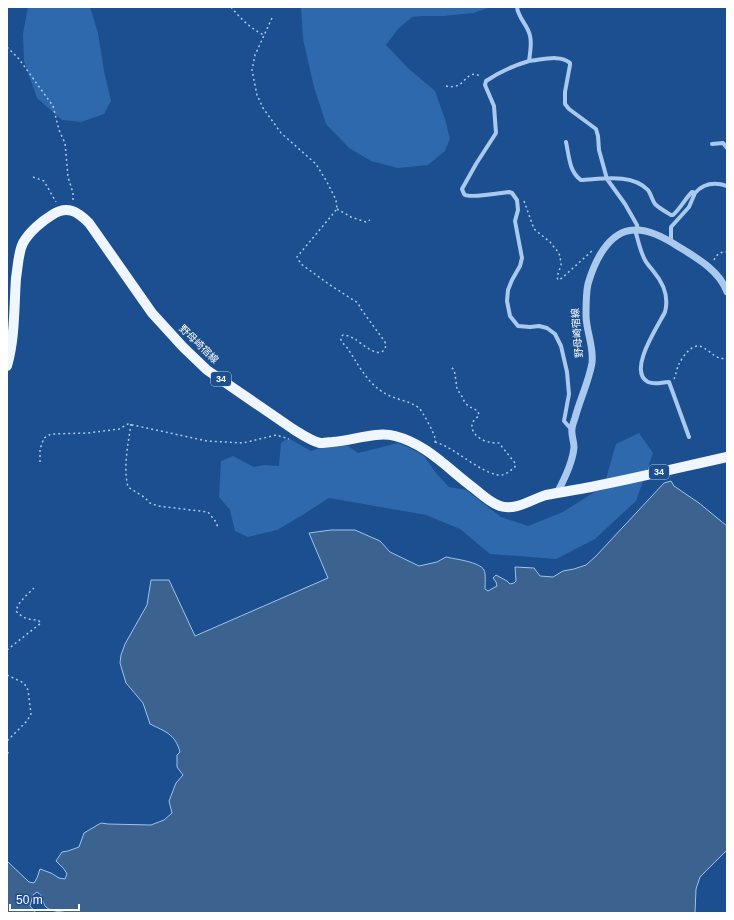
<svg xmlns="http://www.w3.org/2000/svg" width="734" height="920" viewBox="0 0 734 920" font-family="Helvetica,'Noto Sans JP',sans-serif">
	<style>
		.green { fill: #2e69ad }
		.water { fill: #3c6290; stroke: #9cc4f0 }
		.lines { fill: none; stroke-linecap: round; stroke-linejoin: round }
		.path { stroke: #a9c9ee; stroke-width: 1.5; stroke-dasharray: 2 3; stroke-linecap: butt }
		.minor { stroke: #a9c9ee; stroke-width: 4 }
		.tertiary { stroke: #a9c9ee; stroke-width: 7 }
		.primary { stroke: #f0f6ff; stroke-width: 10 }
		.labels { text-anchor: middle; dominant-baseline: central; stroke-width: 3; stroke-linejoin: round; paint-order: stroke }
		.shield { fill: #1b4f8f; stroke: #bbcadd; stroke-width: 1 }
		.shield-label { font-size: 9px; font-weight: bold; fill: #fff }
		.street-label { font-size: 10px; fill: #fff; stroke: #1b4f8f }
	</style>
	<rect width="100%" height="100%" fill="#1b4f8f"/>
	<path class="green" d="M28,7h62l8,26 6,38 7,30 -7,13 -23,8 -19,-2 -25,-22 -13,-37 -1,-27z
		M301,7h190l-18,6 -29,3h-22l-10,1 -14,12 -12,16 23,24 26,22 10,28 5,20 -5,12 -17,14 -30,3 -27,-7 -22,-13 -23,-24 -12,-37 -11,-48z
		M639,433l14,20 -17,48 -41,38 -39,20 -66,-5 -30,-25 -34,-14 -97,-17 -28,18 -24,14 -29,7 -13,-6 -5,-21 -11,-13 2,-36 12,-5 21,11 10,-2 15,1 2,-23 7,-5 23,13 18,-6 19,1 10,7 40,-10 14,6 12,7 12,17 13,14 17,3 35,27 27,9 35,-14 41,-26 12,-42z"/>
	<path class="water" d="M671,481l3,5 25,17 28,23v324l-27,27 -4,12 -1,24h-628c-7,-2 -17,-1 -22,-7 -3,-5 -2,-11 -8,-14l-4,3 -3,11 6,7h-29v-52l22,21 5,1 3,-5 3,-9 11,4 8,5 6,1 2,-5 -3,-5 -8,-8 6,-9 6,-1 11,-4 5,-14 17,-10 7,1 43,1 13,-5 8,-7 -3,-12 7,-18 7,-8 -6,-8v-12l3,-3c-5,-18 -14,-20 -30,-28l-7,-21 -17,-20 -6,-20 1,-8 4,-11 22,-39 4,-25h18l26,56 133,-58 -19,-45 22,-3h24l25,11 10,11 29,14 18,-4 9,-5c9,2 34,5 38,13 2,4 1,15 1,19l3,2 9,-5 -1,-4 -3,-4 3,-3 11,6 3,3 4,-1 2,-2 -1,-14 19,1 6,8 13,1 10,-6 11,-2 12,-4 10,-9 68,-73z"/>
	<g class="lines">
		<path class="path" d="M231,7c9,11 20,22 33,28
			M272,18l-17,37 -3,15 5,25 6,13 18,25 35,31 11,18 9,18 1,9 -40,48 4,7 29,21 28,18 3,6 24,33c1,4 1,6 -2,9 -7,6 -22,-8 -28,-12 -4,-2 -8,-4 -12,-4 -6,5 2,9 5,14 11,17 21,37 40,46 10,5 22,6 31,13 4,4 15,25 16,30 1,1 0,5 0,6
			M7,47l12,12 34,47 6,24 6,13 3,34 5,16v8
			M446,86c3,1 6,1 10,0 9,-2 13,-18 25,-9
			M33,177l11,4 12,21
			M524,201l10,28 16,13 8,10 2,4 1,9 -4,12 1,3 4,-2 31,-28
			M337,209l14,8 15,5 4,-2
			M714,260c2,-5 7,-9 13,-8
			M674,379c2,-5 3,-11 5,-15 4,-8 14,-22 23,-17 12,6 10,11 25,12
			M131,424c-3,21 -8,43 -3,63l16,10 6,6 8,3 50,6 8,10 2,6
			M435,442c4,1 8,3 12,5 12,6 41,30 55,28 5,-1 9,-5 13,-8v-4l-16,-20c-3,0 -7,0 -10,-1 -7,-1 -18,-8 -17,-17 0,-4 5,-7 7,-10l-1,-4 -10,-5 -4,-5 -1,-3 -6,-9 -2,-15 -1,-4 -3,-3
			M40,462v-13l4,-11 7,-4 37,-1 31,-4 9,-5 79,17 36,2 33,-8 13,4
			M7,650l34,-27 -3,-3c-9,0 -16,-2 -22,-9 2,-9 11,-16 18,-23
			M7,675l17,8 4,7 3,24 -4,7 -20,20
			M7,752l4,3"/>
		<path class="minor" d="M517,7c1,11 11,18 13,29 2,7 0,18 -1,25 -17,5 -28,10 -43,20l-1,4 9,21 2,27 -20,31 -14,25c1,2 1,4 3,6 7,3 36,-2 44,-3l3,1 5,7 1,10 -3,11 7,37 -2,8 -8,14 -4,10 -1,11 3,15 8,10 12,1 9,-1 8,2 8,6 6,12 6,26 2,22 -5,27 7,8
			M529,61c12,-1 32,-7 41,2v2l-5,27v12l4,5 27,20 2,7 1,14 8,29 18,25 12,21 1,5
			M566,142c3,13 3,30 15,38 21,-1 51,-7 67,10 3,4 4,10 7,14 4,4 11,8 16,11h2c7,-6 12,-16 19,-23l3,1c9,-10 20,-11 32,-7
			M712,144l11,-1 4,5
			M635,230c3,9 5,21 10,30 2,4 6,8 9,12 10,12 15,25 11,40 -7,14 -38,59 -17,70 7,3 14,0 21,0l20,55
			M671,242v-15l18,-20 6,-14"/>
		<path class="tertiary" d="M557,493c7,-13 16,-31 17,-46 0,-6 -3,-12 -2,-18 0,-3 2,-8 3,-11 5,-19 14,-37 17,-55 2,-17 -6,-32 -6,-48 0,-10 0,-22 2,-31 6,-21 20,-53 46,-54 15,-1 33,9 45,17 18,11 41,24 48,45"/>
		<path class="primary" d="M7,366c8,-28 7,-58 9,-88 2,-11 2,-25 7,-35 6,-11 19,-22 29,-28 15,-10 25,-4 37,8l63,90 31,34 24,23 86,59c8,5 18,12 27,14 4,0 9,-1 12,-1 20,-1 44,-11 63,-6 32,8 54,34 80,53 7,6 16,14 25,17 16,5 32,-7 46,-11 15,-3 30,-5 45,-8 46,-9 91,-20 136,-30"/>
	</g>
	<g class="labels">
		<g class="shield">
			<rect x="211" y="372" width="20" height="14" rx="3"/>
			<rect x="649" y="465" width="20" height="14" rx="3"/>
		</g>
		<g class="shield-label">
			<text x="221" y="379">34</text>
			<text x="659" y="472">34</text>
		</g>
		<g class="street-label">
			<text transform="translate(577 333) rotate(-95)">野母崎宿線</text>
			<text transform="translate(199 344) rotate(44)">野母崎宿線</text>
		</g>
	</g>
	<rect width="734" height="920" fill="none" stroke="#ffffff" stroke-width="16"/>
	<path d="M10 904v6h69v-6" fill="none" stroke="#ffffff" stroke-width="2"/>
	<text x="16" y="904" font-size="12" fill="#ffffff" stroke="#1b4f8f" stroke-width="3" paint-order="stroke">50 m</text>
</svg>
